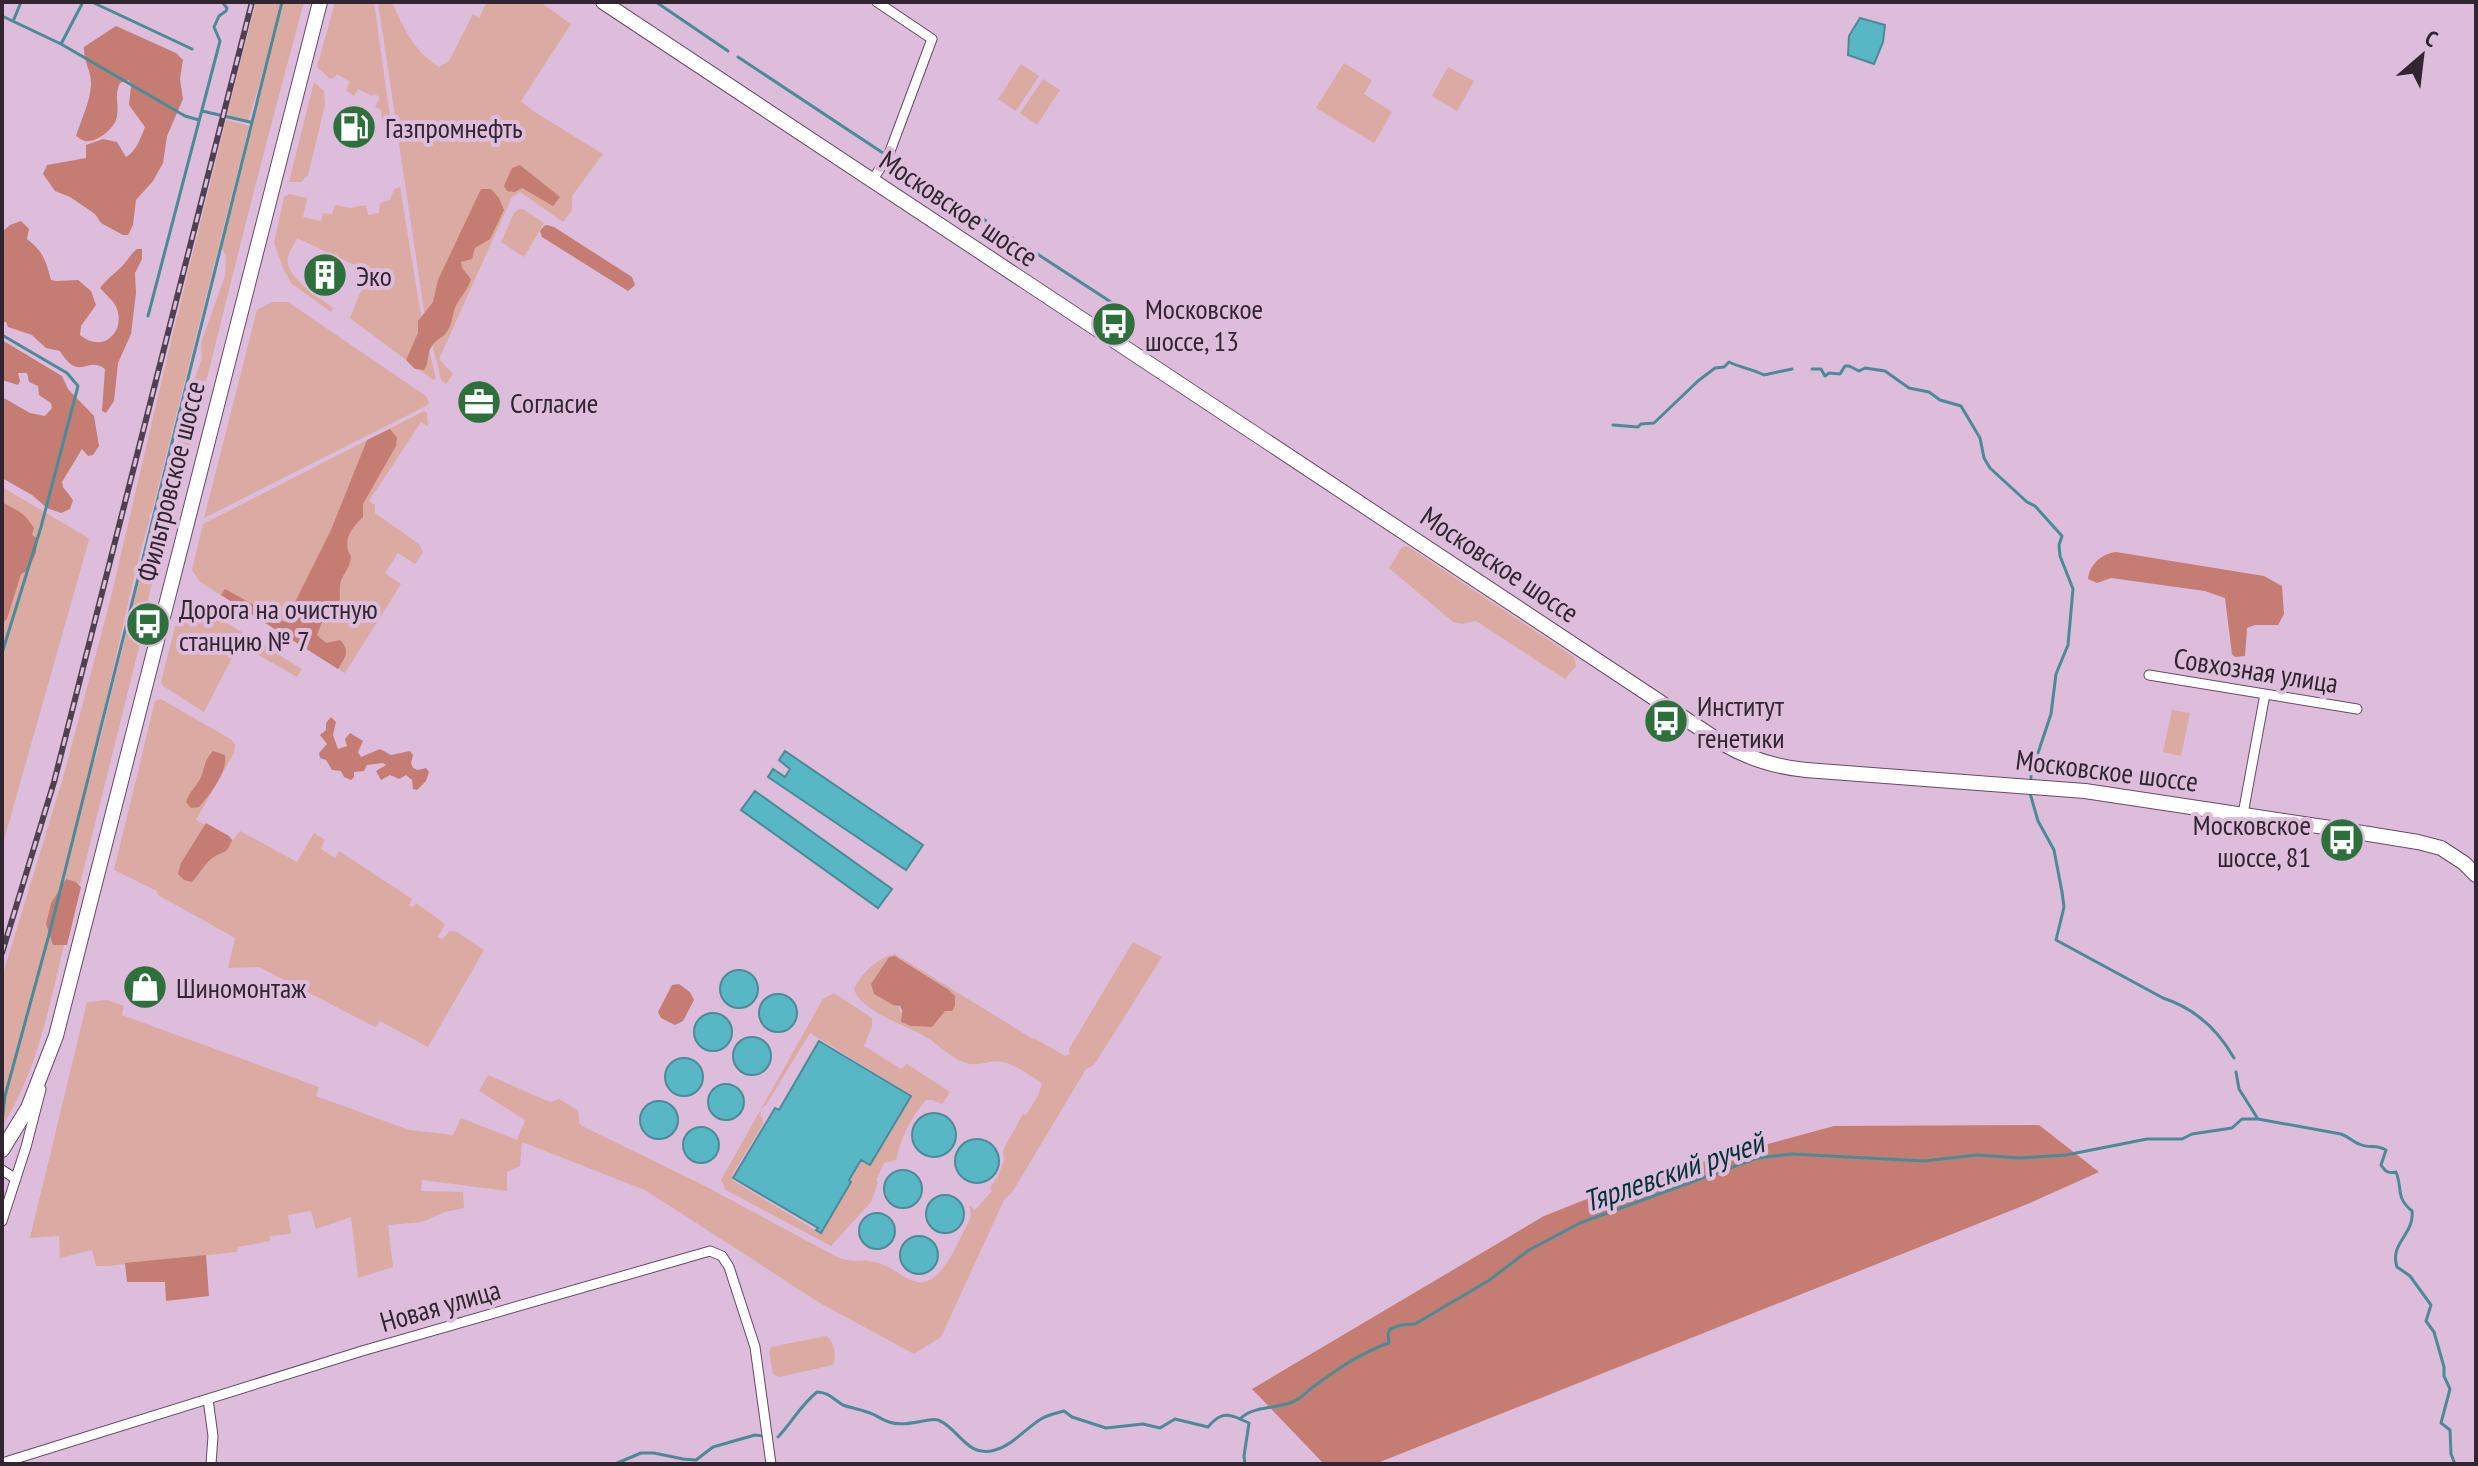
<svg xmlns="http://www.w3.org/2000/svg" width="2478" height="1466" viewBox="0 0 2478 1466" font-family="'PT Sans Narrow',sans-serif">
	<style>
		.green { fill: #dbaaa3; fill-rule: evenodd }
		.forest { fill: #c57c73 }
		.water { fill: #57b7c5; stroke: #4b8b98; stroke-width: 2 }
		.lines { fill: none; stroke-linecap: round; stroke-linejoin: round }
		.stream { stroke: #4b8b98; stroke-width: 3 }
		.minor-casing { stroke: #664b64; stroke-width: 11 }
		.secondary-casing { stroke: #664b64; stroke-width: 16 }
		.minor { stroke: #fff; stroke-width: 9 }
		.secondary { stroke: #fff; stroke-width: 14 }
		.rail-casing { stroke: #4e404e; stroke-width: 6 }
		.rail { stroke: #ddbddb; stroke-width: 3; stroke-dasharray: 9; stroke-linecap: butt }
		.labels { text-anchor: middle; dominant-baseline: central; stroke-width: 8; stroke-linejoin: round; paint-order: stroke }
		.poi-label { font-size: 28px; fill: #302530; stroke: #ddbddb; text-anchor: start }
		.street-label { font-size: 28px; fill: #302530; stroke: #ddbddb }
		.water-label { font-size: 30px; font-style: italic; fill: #023339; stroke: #ddbddb }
	</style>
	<rect width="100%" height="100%" fill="#ddbddb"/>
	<path class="green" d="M256,2h25l-7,34 9,-34h21c-48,176 -92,353 -134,530l-7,-4 -9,-13 5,-13 8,-12 3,-31 8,-16 1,-12 10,-17 -1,-18 14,-37 -1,-16 24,-67 1,-21 -5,-8 53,-210 -26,84 -21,-6z
		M335,2h39l19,136h-2l-3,-12 -5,-1 -2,-15 -6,-3 5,-10 -6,-3 -2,2 -14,-7 -4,7 -8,-6 4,-8 -13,-8 -3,4 -4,1 -13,-12z
		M378,2h14c13,28 20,47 47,65l10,-6 24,-47 6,4 8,-16h53l31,22 -50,77 12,10 70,43 -31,42v14l-9,12 -43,-30 -8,5 -73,162 14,15 -7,10 -5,-4 -17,-69z
		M1344,63l28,17 -8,14 28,18 -18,31 -58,-35z
		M1021,64l18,12 -23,35 -18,-12z
		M1448,67l26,14 -17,30 -25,-15z
		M1043,79l17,11 -23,35 -17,-12z
		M314,82l10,9 1,14 -17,70 -7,7h-12z
		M226,120l23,6 -97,385 -3,5 1,2 -15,55 -43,188 3,-1 59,-239 7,10 8,5c-6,24 -23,52 -21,76l-3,-1 -6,23 3,1 -62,249 -14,-5 -15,24 -5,21 7,20 11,1c-14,58 -28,131 -62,181v-149l61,-199 47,-177 62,-264z
		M400,187l20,122 16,70 -3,1 -83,-62 17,-42 -4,-7 -66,-31c-2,6 -7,12 -9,18 -5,21 31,41 45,52l-2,4 -40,-29 -8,-15 -9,-25 10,-46 6,-3 17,4 -4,19 18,4 2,-8 9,1 3,-9 15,3 16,-3 2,10 11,-2 1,-10 10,-3 4,-11z
		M519,209h4l21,14 -20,34 -23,-15 13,-29z
		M272,302h16l138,94 3,6 -1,3 -224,113 53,-208z
		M424,411l3,2 1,13 -7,-4 -52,79 6,4v8l44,31 4,8 -8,12 -17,-11 -13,20 16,11 -56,89 -145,-91 -8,-12 11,-46z
		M2,487l85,50 2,3 -87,307z
		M1407,546l167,111 2,9 -11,13 -89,-58 -14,3 -9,-2 -64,-54 13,-21z
		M182,599l9,2 111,68 -5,8 -58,-33 -35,68 -41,-26 -2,-4z
		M161,699l71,41 3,5 -1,8 -38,67 37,20 7,-9 57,31 17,-29 11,7 -4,9 14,9 4,-7 73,48 -3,7 4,1 3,-4 29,21 -7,13 4,2 8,-8 7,1 27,18 -56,97 -48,-26 -5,6 -116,-60 -31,1 7,-30 -77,-43 -1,-4 -43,-21 41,-169z
		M2172,710l18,3 -9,43 -18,-4z
		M1133,942l29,15 -68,108 -8,4 -73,122 -9,9 -63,137 -27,17 -94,-51 -175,-113 -123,-48 -2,24 -13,6v19l-85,-11 -1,11 42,1 1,16 -19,4 -23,10 -34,3 5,42 -35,11 -7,-61 -35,12 -5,-18 -23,4 3,19 -21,2v5l-32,6 -1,5 -129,14h-12l-4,-16 -32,8 -1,-22 -29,2 57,-236 21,-2 16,6 -2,9 197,72 -3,9 93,34 44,5 8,-17 56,22 8,-20 -46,-29 9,-16 57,25 6,2 8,-3 19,11 1,12 3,4 121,59 134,72c13,6 24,2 37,5 14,2 26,14 39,19 28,10 44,-39 55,-58l3,-8 -2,-10 6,5 17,-19 -2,-3 8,-12 6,-16 -1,-10 20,-36 3,1 12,-19 4,-13c-12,-7 -26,-18 -39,-21 -11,-3 -24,5 -37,1 -17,-5 -30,-22 -47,-30 -18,-9 -59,-23 -65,-44 7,-15 24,-32 41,-35l138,85 1,-1 31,18 5,-2 -1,-5zM896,956l53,34 6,6 -23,31 -21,-1 -10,-4c2,-24 -11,-16 -27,-28l-3,-10 18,-27z
		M834,993l38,25v8l-8,20 37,23 6,-5 43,28 -8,12 -9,-4h-7c-15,17 -25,38 -30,60l-12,3 -8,17 2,2 -7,20 -40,44 -105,-56 -5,-10 102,-181zM810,1033l101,62 -41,70 -9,-5 -12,20 2,2 -31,51 -88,-53v-5l31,-51v-7l-4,-1 2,-2 -1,-4 6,-5z
		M826,1336c8,4 11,21 7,29l-54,12 -6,-3 -4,-22 2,-5z"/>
	<path class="forest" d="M116,26l60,27 7,7 -3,19 3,20 -16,37 -4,27 -10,18 -17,19 -3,25 -5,10h-5l-22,-12 -6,-9 -25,-17 -15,-6 -12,-17 4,-9 39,-7v-13l17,-6 14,3 9,15c10,-5 15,-20 19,-30l-16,-22 2,-19 -2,-6 -9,3c-6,12 -1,20 -3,33 -1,11 -18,25 -29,25 -5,1 -8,-3 -12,-5 5,-16 14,-34 15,-51 1,-13 -8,-24 -7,-38z
		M520,165l40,32 -7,9 -31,-18 -7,4 -8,-1 -3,-5 8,-18z
		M481,189h10l8,9 5,12 -14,29 -15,9 -3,11 -11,3 1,6 9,11c-3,11 -12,19 -16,29 -3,9 -3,17 -9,25 -4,5 -11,7 -14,13 -6,8 -2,16 -8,24l-9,-1 -9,-9 12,-27v-12l15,-19 5,-22z
		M21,221l8,8 -2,10c16,12 19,22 24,41l5,1 22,-1 13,11 5,14 -15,21 -1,9c23,19 45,-3 37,-26 -2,-7 -12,-15 -17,-21 8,-11 16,-15 24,-24 5,-6 7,-10 13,-15h5v10l-7,14 1,20 -5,41 -13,29 -4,38 -8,12 -4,-2 3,-42c-17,-14 -26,14 -45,-18l-14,-3 -14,-13 -24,-8 -2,-5h-4v-90l8,-7z
		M547,225l7,2 78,50 3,8 -7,6 -86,-54 -2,-6 4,-5z
		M2,340l60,36 6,13 26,27 5,30 -6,9 -5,1 -6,-7 -20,33 1,5 10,13 -3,9 -9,4 -14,-5 -15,-13 -30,-17v-81l28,16 15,3 7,-8 -1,-5 -12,-8 -1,-9 -9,-4 -2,-9h-9l2,8 -2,4 -16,-5z
		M390,429l7,9 -1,8 -33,58v13c-9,8 -19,21 -15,33 3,10 4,1 2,12 -2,8 -9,15 -10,23 -1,10 2,15 -4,24l-9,1 -10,25 9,8 14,-3c11,11 5,18 -2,29l-117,-74 4,-6 60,33 46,-92 36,-90z
		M2,502c17,10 21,9 32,26l-2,7 5,3 -1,15 -9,18 -6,3 -14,45 -5,5z
		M2116,552l148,24 18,10 2,28 -6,11h-23l-8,3 -2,28 -10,1 -3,-3 -7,-56 -20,-7 -94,-13 -14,5 -9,-4c2,-15 13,-25 28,-27z
		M331,717l5,5 -3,13 5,14 9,-3 -2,-7 5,-6 13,8 -5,11 3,5 19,-8 11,6 19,-4 3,4 -2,8 2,5 5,2 8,-2 3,4 -3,9 -9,9 -4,-1 -1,-9 -6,-5 -7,4 -9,-4 -9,5 -5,-9 10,-6 -3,-2 -16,2 -3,6 -10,1v5l-3,3 -7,-3 -3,-6 -9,-1 -6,-10 -6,-2 -1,-5 8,-9 -7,-9 6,-5v-7z
		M213,751l12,4c3,16 -15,40 -26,52l-8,1 -5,-6c3,-10 11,-16 15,-25 4,-10 3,-17 12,-26z
		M206,823l23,13 3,4c-6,15 -7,10 -18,17 -8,4 -15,18 -22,25l-8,-2 -6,-6 3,-11z
		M66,879l10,3 5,5 -14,58h-14l-7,-21 5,-21z
		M895,956l54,34 6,6v10l-3,5h-7l-13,16 -21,-1 -10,-4 1,-12 -2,-4 -7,-1 -19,-11 -3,-10 18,-27z
		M679,984l11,8 4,8 -11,21 -8,4 -14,-7 -3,-6 14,-27z
		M2039,1125l60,47 -69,31 -655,261h-51l-72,-75 292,-173 91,-36 199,-54z
		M206,1255l3,41 -43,5 -1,-19h-38l-2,-19z"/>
	<path class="water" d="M1860,18l25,7 -2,17 -9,22 -26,-9 1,-19z
		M785,751l138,94 -17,25 -138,-93 5,-8 12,8 5,-8 -11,-9z
		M755,791l137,98 -14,19 -137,-98z
		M720 989a19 19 0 1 1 38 0a19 19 0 1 1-38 0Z
		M759 1013a19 19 0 1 1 38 0a19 19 0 1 1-38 0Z
		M694 1032a19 19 0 1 1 38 0a19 19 0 1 1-38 0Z
		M733 1056a19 19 0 1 1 38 0a19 19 0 1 1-38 0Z
		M819,1041l92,55 -41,69 -9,-5 -12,20 2,2 -30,51 -5,-3 2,-2 -85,-50 42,-70 4,2z
		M665 1077a19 19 0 1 1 38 0a19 19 0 1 1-38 0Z
		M708 1102a18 18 0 1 1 36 0a18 18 0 1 1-36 0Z
		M640 1120a19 19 0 1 1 38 0a19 19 0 1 1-38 0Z
		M912 1135a22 22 0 1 1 44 0a22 22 0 1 1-44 0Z
		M683 1145a18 18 0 1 1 36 0a18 18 0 1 1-36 0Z
		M955 1161a22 22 0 1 1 44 0a22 22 0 1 1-44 0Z
		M884 1189a19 19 0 1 1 38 0a19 19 0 1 1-38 0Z
		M926 1214a19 19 0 1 1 38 0a19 19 0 1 1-38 0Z
		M859 1231a18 18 0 1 1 36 0a18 18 0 1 1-36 0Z
		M900 1255a19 19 0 1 1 38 0a19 19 0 1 1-38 0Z"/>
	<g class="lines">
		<path class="stream" d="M92,2l100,47
			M656,2l72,49
			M2,16l59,28 124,72 14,4
			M14,19l7,-17
			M61,44l22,-42
			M738,57l145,96
			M202,111l48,11
			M893,160l121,79
			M1022,244l92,60
			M148,316l72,-275 -6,-14 5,-11 7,-5 1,-3 -5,-6
			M2,335l65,38 11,13 -37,141 -39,126
			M1812,369h9l4,7 4,-3 11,1 5,-8h4l10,5 6,-3 20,3 24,17 20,4 11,8 21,6 19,32 4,20 6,10 37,34 8,4 27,30 -3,9 1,11 13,33 -5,56 -12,29 -5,40 -20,60v7
			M1613,425l25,2 3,-3 13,-1 44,-42 17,-13 9,-1 5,-5c12,6 24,7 35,13l28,-6
			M2030,793l8,28 16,29 8,42 2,15 -8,33 107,58c31,10 55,32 71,60
			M2236,1072l3,17 19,30
			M2,1121l3,-25 45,-165 232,-929
			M1240,1419l9,4 -5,33 1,8
			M778,1437c15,-16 21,-30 39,-45 12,0 17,8 26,13 8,3 16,4 24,7 8,2 15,8 22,10 17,6 41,-5 49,-2 21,8 29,39 57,30 18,-5 31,-22 46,-31 6,-4 16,-6 23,-8l8,6 34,11 37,-4 17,4 15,-9 33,8c10,-12 17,-15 32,-8 14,-15 43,-9 58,-20 6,-3 10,-9 15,-12 23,-17 49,-35 76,-44l-1,-9 2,-5 11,-4 14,-1 73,-43 41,-31 51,-27 177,-65 35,-4 132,7 53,-6 43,3 46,-3 81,-16h35l10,-5 40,-6 10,-9h16l83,15c8,3 11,7 18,10 10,5 17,0 27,6l-5,15c4,6 7,9 15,7 7,17 -1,25 16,39 3,23 -23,32 -15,56l13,9 21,29 -5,16 8,11 10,35v9l6,13 -9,34 9,7 1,24 4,10
			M580,1464h13
			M615,1464l26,-11h13l29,6 13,1 17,-13 42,-12 8,1"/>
		<g class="minor-casing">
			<path id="minor" d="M872,181l17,-27 43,-115 -55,-37
				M2149,675l208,34
				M2243,814l22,-120
				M2,1170l14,9
				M2,1221l24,-74 15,-58
				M208,1399l5,37 -2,28
				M2,1463l360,-112 348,-100 12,5 7,11 26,80 16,117"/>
		</g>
		<g class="secondary-casing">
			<path id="secondary" d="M603,2l1119,741c27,16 53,24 84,27l279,21 259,39 74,12 23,6 23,15 12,12
				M2,1150l26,-42 28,-72 264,-1034"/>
		</g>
		<use href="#minor" class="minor"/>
		<use href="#secondary" class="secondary"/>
		<g class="rail-casing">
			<path id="rail" d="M2,953l52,-171 198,-780"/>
		</g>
		<use href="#rail" class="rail"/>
	</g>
	<defs>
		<g id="fuel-disc" transform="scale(2.3)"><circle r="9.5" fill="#2d703b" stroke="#ddbddb"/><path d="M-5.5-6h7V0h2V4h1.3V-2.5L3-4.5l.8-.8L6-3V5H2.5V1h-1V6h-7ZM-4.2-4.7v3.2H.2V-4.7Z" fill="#fff"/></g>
		<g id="building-disc" transform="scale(2.3)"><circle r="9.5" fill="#2d703b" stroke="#ddbddb"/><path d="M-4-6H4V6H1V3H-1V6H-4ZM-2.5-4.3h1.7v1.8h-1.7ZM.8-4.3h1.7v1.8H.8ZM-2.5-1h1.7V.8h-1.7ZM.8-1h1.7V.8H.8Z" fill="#fff"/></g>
		<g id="bus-disc" transform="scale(2.3)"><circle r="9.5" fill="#2d703b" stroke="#ddbddb"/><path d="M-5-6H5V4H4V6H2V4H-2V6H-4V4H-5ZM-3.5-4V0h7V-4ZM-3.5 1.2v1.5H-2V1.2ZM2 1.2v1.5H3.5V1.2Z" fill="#fff"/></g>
		<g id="office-disc" transform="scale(2.3)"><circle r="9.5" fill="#2d703b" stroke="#ddbddb"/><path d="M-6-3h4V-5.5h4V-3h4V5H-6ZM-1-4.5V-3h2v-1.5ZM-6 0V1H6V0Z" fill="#fff"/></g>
		<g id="shop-disc" transform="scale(2.3)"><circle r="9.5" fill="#2d703b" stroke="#ddbddb"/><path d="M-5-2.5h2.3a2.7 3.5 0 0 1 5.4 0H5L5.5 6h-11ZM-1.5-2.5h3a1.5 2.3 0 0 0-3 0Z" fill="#fff"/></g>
	</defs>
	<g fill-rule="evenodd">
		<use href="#fuel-disc" x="354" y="127"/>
		<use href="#building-disc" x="325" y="275"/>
		<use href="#bus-disc" x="1114" y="324"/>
		<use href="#office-disc" x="479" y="402"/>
		<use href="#bus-disc" x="148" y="624"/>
		<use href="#bus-disc" x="1666" y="721"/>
		<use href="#bus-disc" x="2342" y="840"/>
		<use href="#shop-disc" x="145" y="987"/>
	</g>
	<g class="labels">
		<g class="poi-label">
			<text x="385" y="127">Газпромнефть</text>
			<text x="356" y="275">Эко</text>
			<text x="1145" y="308">Московское<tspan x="1145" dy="32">шоссе, 13</tspan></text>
			<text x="510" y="402">Согласие</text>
			<text x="179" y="608">Дорога на очистную<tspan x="179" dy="32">станцию № 7</tspan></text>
			<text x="1697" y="705">Институт<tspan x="1697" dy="32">генетики</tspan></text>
			<text x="2311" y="824" text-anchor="end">Московское<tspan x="2311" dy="32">шоссе, 81</tspan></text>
			<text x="176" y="987">Шиномонтаж</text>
		</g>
		<g class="street-label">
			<text transform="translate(959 208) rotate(34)">Московское шоссе</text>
			<text transform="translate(170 481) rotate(-76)">Фильтровское шоссе</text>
			<text transform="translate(1500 564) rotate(34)">Московское шоссе</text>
			<text transform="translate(2256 670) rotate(9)">Совхозная улица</text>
			<text transform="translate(2107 770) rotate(7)">Московское шоссе</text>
			<text transform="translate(440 1305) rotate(-16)">Новая улица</text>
		</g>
		<g class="water-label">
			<text transform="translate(1673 1171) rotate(-19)">Тярлевский ручей</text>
		</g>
	</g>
	<rect width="2478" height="1466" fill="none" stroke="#302530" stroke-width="8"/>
	<g transform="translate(2422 56) rotate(28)" stroke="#ddbddb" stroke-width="6" paint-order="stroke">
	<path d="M0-6L14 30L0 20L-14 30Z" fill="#302530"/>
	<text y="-12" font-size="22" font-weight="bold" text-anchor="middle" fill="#302530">С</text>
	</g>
</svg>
